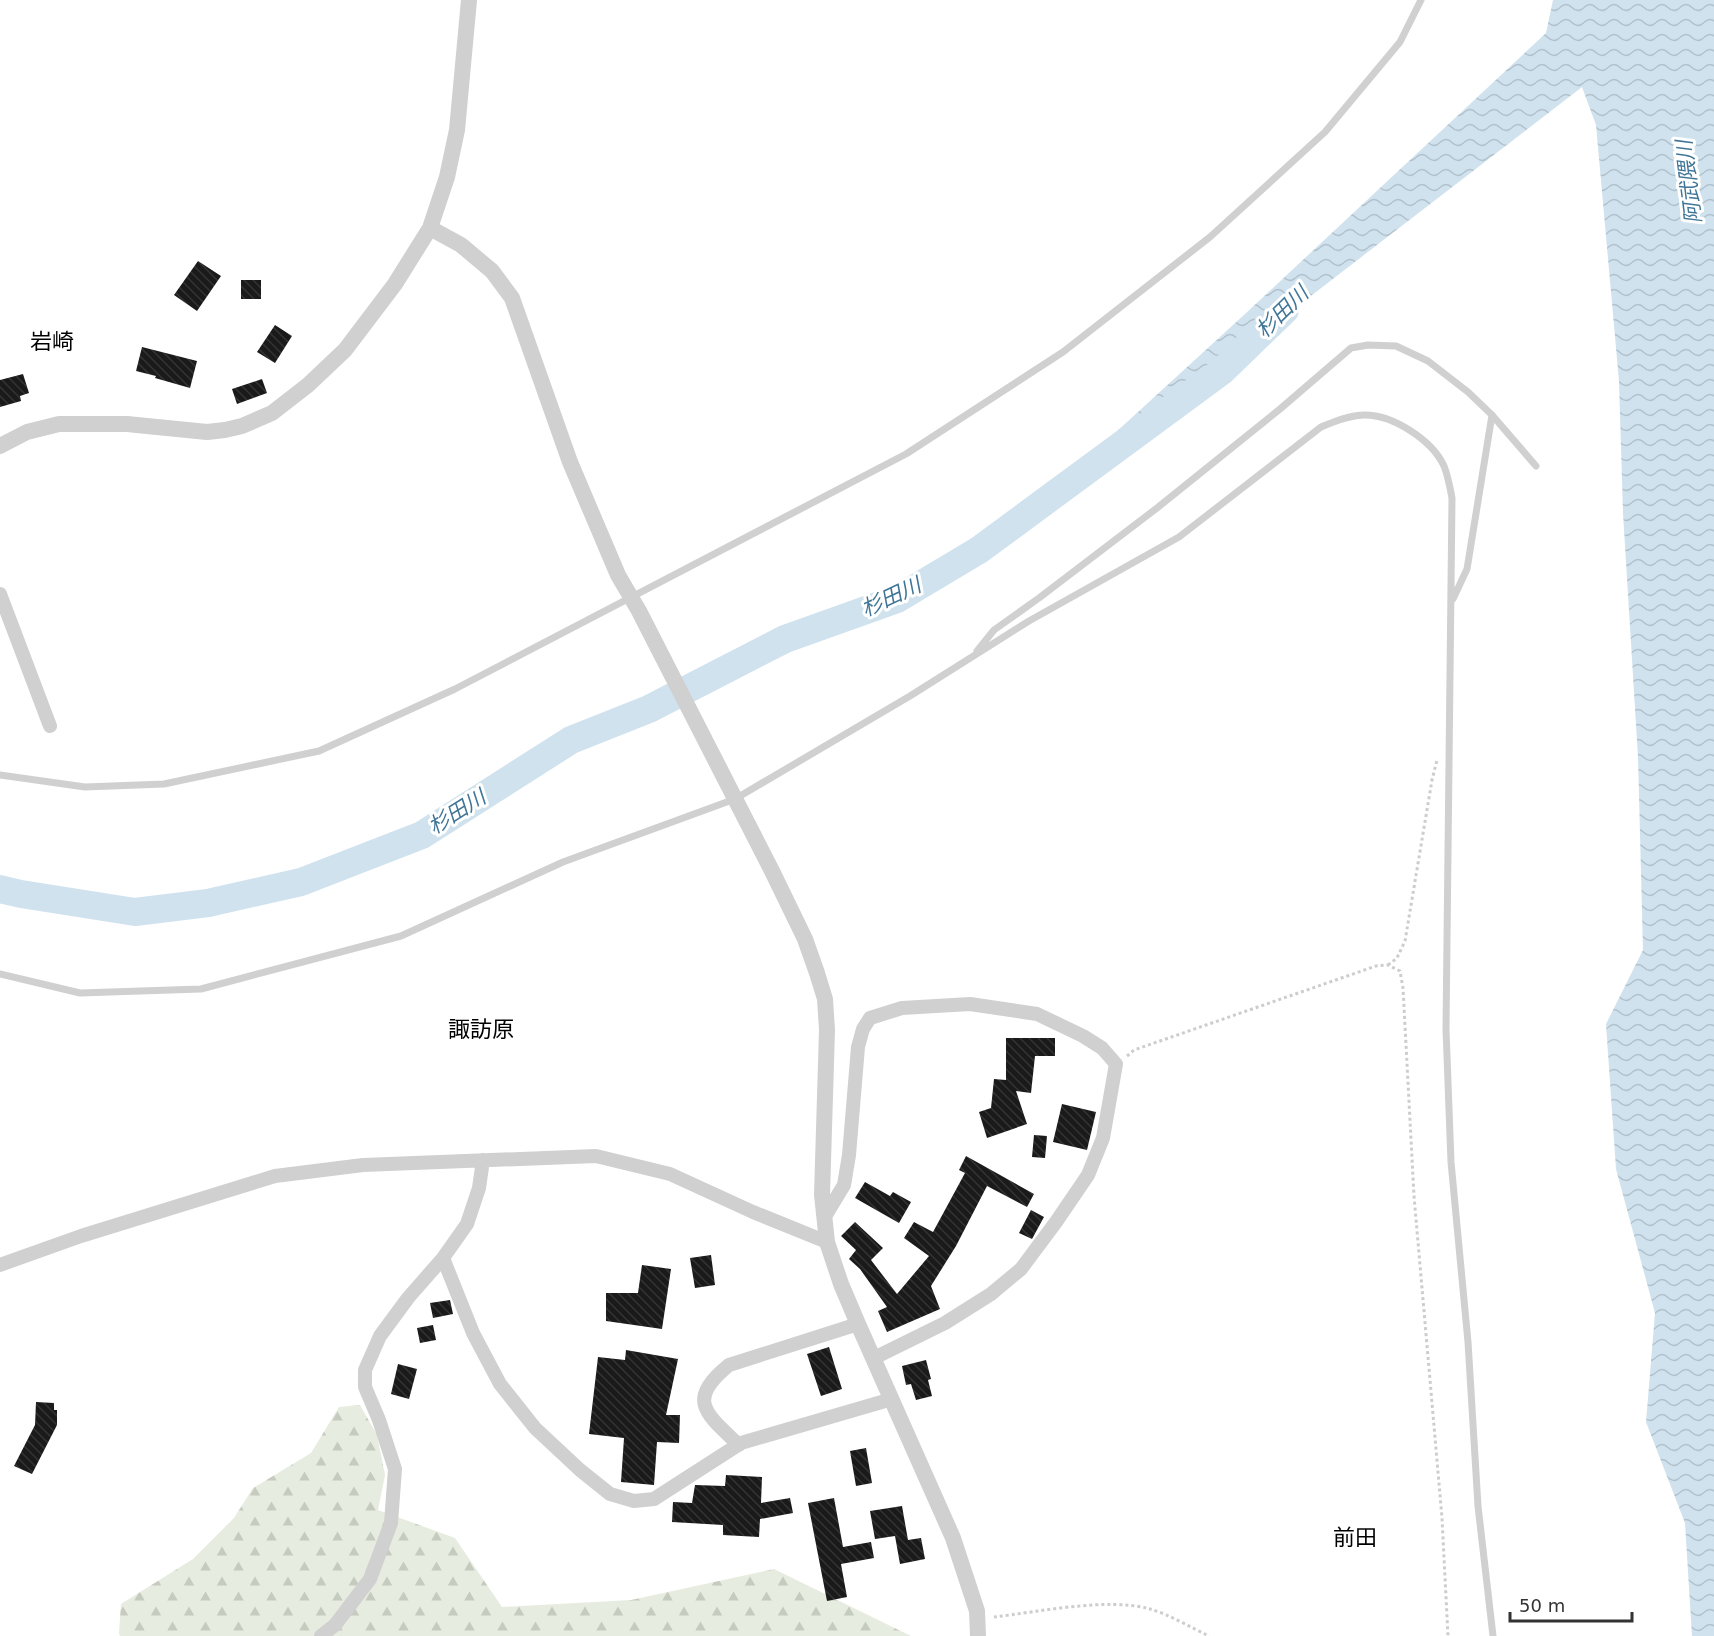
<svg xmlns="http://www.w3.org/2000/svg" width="1714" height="1636" viewBox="0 0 1714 1636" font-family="'DejaVu Sans','Noto Sans JP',sans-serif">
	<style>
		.forest { fill: url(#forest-firs) }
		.water { fill: url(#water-waves) }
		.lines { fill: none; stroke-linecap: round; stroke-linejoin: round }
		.river { stroke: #cfe2ee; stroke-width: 28 }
		.building { fill: url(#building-back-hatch) }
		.path { stroke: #cdcdcd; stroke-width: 3; stroke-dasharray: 3 3; stroke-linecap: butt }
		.service { stroke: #d0d0d0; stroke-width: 7 }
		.minor { stroke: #d0d0d0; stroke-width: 14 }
		.tertiary { stroke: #d0d0d0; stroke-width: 16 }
		.labels { text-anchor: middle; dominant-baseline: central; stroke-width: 6; stroke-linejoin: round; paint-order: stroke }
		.water-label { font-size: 21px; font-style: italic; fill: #3f7597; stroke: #fff }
		.quarter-label { font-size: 22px; fill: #000; stroke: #fff }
	</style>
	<defs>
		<pattern id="forest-firs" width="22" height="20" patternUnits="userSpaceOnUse" patternTransform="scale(1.5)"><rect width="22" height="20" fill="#e6ecdf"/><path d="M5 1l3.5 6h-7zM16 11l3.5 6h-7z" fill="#c6cbc0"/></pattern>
		<pattern id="water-waves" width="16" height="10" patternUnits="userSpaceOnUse" patternTransform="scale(1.5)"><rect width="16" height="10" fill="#cfe2ee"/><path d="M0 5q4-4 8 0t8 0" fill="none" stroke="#b2c2cd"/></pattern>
		<pattern id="building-back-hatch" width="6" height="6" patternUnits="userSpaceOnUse" patternTransform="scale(1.5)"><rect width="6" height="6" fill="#1a1a1a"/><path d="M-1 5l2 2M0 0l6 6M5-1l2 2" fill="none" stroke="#333"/></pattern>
	</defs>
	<rect width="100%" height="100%" fill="#fff"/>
	<path class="forest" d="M360,1405l17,30 8,40 -7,35 77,28 47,69 129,-7 143,-31 137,67h-791l-1,-3 2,-29 72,-45 41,-41 19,-30 58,-35 28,-46z"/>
	<path class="water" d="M1553,0h161v1636h-22l-7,-113 -39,-101 9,-109 -39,-144 -10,-145 37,-74 -5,-193 -15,-244 -4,-132 -23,-256 -14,-38 -562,433 225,-206 301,-281z"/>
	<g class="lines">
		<path class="river" d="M0,889l21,5 114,18 73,-9 93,-21 121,-47 149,-95 78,-31 136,-70 112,-40 82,-49 243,-179 63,-61"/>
	</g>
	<path class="building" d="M198,261l23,15 -24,35 -23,-16z
		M241,280h20v19h-20z
		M275,325l17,11 -17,27 -18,-11z
		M142,347l55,14 -7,27 -35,-10 1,-2 -20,-5z
		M23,374l6,19 -9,3 1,5 -21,6v-27z
		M262,379l5,14 -30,11 -5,-15z
		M1006,1038h49v18h-20l-4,37 -15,-2 11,33 -40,14 -8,-26 12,-4 3,-29 12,1z
		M1062,1104l34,8 -9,38 -34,-8z
		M1034,1135l13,1 -2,22 -13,-1z
		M966,1156l68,38 -7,13 -40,-21 -31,60 -25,40 9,23 -53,23 -9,-21 9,-4 -27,-38 -11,-10 7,-9 -15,-14 14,-14 28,26 -12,12 26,34 32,-38 -25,-18 10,-16 19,10 32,-59 -6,-3z
		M865,1182l25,14 3,-4 18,10 -12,21 -44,-25z
		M1031,1210l13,7 -12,22 -13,-6z
		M711,1255l4,30 -20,3 -5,-30z
		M642,1265l29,4 -9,60 -56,-8v-28h32z
		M450,1300l3,14 -20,4 -3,-15z
		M433,1325l3,15 -16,3 -3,-15z
		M829,1347l13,42 -21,7 -14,-42z
		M626,1350l52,9 -12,56h14l-1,28 -22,-1 -3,43 -33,-3 3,-44 -35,-4 9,-77 27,3z
		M926,1360l5,19 -3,1 4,16 -16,4 -5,-16 -5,1 -4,-19z
		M398,1364l19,5 -8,30 -18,-5z
		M36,1402l18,1v7h3v15l-25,49 -18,-8 21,-41z
		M866,1448l6,35 -16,3 -6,-35z
		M726,1475l36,2 -1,26 29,-5 3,15 -33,6 -1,18 -36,-2v-10l-51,-3 1,-20 19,1 3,-18 30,1z
		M834,1498l9,49 28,-5 3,16 -33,6 6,33 -20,4 -19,-98z
		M902,1506l6,34 13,-2 4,21 -25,5 -5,-28 -20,3 -5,-28z"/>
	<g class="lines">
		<path class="path" d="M1388,965l9,-7 8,-17 27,-161 5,-20
			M1127,1056l7,-6 242,-84 12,-1 12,6 3,17 11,208 28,322 6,118
			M994,1617c44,-5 114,-20 156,-8 18,5 42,19 59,27"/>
		<path class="service" d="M1453,599l14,-30 25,-154
			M977,651l17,-21 45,-32 118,-90 123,-99 71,-61 17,-3 28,1 32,15 40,31 24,23 44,51
			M0,775l85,12 79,-3 155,-33 136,-62 451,-235 157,-102 147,-115 115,-105 75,-90 21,-42
			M0,974l80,19 121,-4 200,-53 162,-74 172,-63 175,-103 119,-75 150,-84 142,-110c14,-6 29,-12 44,-12 28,0 67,25 79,51 4,10 6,21 8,32l-6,531 5,133 17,180 10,164 15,130"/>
		<path class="minor" d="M0,594l50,132
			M824,1218l20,-33 5,-30 9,-108 5,-18 7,-11 32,-10 68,-4 67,10 46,22 19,12 14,16 -13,74 -15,37 -32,47 -35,47 -30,25 -46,29 -71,35
			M443,1258l30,75 27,51 35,44 45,42 30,24 24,7 20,-2 87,-56 151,-44
			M0,1265l81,-29 194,-60 88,-11 233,-9 74,18 83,38 74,30
			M739,1445c-34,-32 -53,-45 -10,-80l129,-41
			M321,1636l14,-11 35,-46 21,-56 4,-54 -16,-49 -14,-33v-17l15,-34 28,-38 35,-40 24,-34 12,-36 4,-28"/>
		<path class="tertiary" d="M430,228l31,17 31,26 20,27 58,164 48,113 21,36 134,262 32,66 12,34 8,26 2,31 -5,165 5,47 14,42 17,40 95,214 24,73 1,25
			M0,446l27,-14 32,-8h68l80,8 18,-2 17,-4 30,-13 36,-28 37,-35 50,-66 35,-56 17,-51 10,-47 12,-130"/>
	</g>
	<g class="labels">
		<g class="water-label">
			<text transform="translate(1689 182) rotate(-97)">阿武隈川</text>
			<text transform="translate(1282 312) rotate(-44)">杉田川</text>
			<text transform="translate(891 597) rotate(-25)">杉田川</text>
			<text transform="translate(457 812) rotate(-32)">杉田川</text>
		</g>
		<g class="quarter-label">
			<text x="52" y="341">岩崎</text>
			<text x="481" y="1029">諏訪原</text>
			<text x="1355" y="1537">前田</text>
		</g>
	</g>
	<path d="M1510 1612v9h122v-9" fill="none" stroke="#333333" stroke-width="3"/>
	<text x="1519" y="1612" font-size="18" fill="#333333" stroke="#ffffff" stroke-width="4.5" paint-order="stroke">50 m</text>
</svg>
